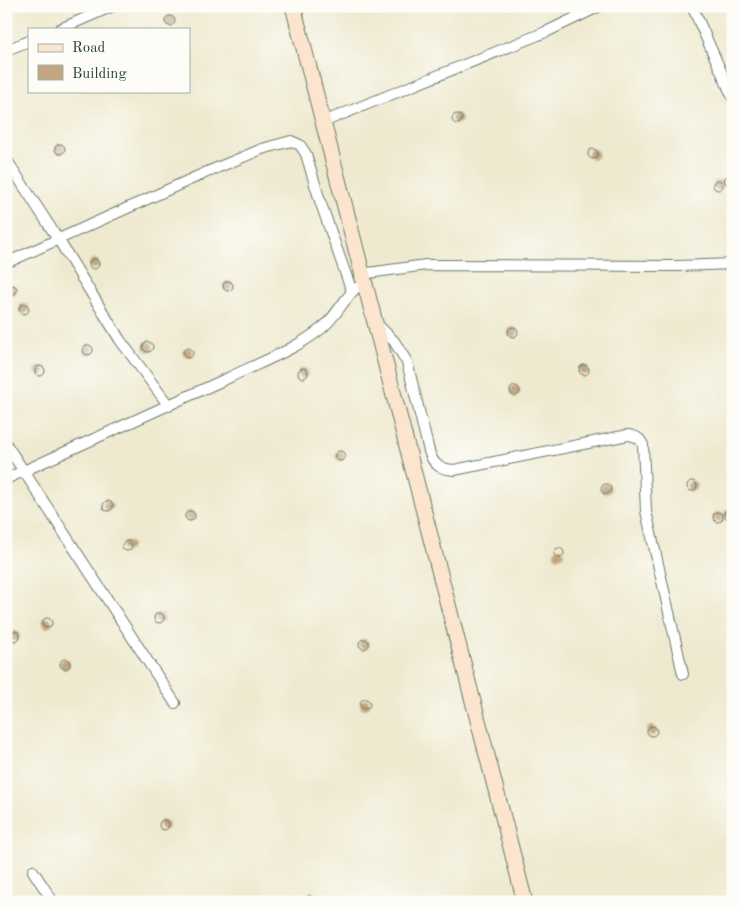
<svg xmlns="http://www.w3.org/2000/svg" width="739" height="908" viewBox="0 0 739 908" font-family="'Old Standard TT',serif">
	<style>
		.building { fill: #c3a57f }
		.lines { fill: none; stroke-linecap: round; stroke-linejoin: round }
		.street-casing { stroke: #67796a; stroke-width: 12 }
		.secondary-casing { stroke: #67796a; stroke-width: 17 }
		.street { stroke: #fff; stroke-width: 10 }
		.secondary { stroke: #fce5cf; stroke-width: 15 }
	</style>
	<rect width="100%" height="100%" fill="#fdfcf7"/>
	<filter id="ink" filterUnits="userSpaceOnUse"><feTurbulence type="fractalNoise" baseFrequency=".02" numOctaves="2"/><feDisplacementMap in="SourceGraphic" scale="10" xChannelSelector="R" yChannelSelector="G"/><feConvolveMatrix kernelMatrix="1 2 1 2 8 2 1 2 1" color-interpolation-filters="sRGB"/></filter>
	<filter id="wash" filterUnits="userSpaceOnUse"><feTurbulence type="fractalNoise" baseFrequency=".0096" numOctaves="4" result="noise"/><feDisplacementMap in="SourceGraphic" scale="20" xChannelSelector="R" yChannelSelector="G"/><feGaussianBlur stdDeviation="1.12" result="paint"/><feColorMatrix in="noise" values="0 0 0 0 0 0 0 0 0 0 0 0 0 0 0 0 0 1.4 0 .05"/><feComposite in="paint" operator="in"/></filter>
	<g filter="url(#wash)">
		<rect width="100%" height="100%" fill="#eee9cf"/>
		<g id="blocks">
			<path class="building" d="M165 21a5 5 0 1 1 10 0a5 5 0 1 1-10 0Z
				M731,21h2v10h-2l-4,-4v-3z
				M452 119a5 5 0 1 1 10 0a5 5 0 1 1-10 0Z
				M55 149a5 5 0 1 1 10 0a5 5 0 1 1-10 0Z
				M588 154a5 5 0 1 1 10 0a5 5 0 1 1-10 0Z
				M724.5 180a4.5 4.5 0 1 1 9 0a4.5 4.5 0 1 1-9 0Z
				M713 185a5 5 0 1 1 10 0a5 5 0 1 1-10 0Z
				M89 264a5 5 0 1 1 10 0a5 5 0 1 1-10 0Z
				M223 286a5 5 0 1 1 10 0a5 5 0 1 1-10 0Z
				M7 290a5 5 0 1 1 10 0a5 5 0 1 1-10 0Z
				M19 309a5 5 0 1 1 10 0a5 5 0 1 1-10 0Z
				M508 332a5 5 0 1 1 10 0a5 5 0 1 1-10 0Z
				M143 347a5 5 0 1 1 10 0a5 5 0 1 1-10 0Z
				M83 350a5 5 0 1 1 10 0a5 5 0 1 1-10 0Z
				M183 353a5 5 0 1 1 10 0a5 5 0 1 1-10 0Z
				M579 370a5 5 0 1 1 10 0a5 5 0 1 1-10 0Z
				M35 371a5 5 0 1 1 10 0a5 5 0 1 1-10 0Z
				M298 373a5 5 0 1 1 10 0a5 5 0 1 1-10 0Z
				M510 391a5 5 0 1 1 10 0a5 5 0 1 1-10 0Z
				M335 456a5 5 0 1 1 10 0a5 5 0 1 1-10 0Z
				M687 486a5 5 0 1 1 10 0a5 5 0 1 1-10 0Z
				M601 489a5 5 0 1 1 10 0a5 5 0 1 1-10 0Z
				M103 506a5 5 0 1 1 10 0a5 5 0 1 1-10 0Z
				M724 514a5 5 0 1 1 10 0a5 5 0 1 1-10 0Z
				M185 516a5 5 0 1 1 10 0a5 5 0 1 1-10 0Z
				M713 517a5 5 0 1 1 10 0a5 5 0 1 1-10 0Z
				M122 546a5 5 0 1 1 10 0a5 5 0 1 1-10 0Z
				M554 553a5 5 0 1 1 10 0a5 5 0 1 1-10 0Z
				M154 618a5 5 0 1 1 10 0a5 5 0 1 1-10 0Z
				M42 623a5 5 0 1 1 10 0a5 5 0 1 1-10 0Z
				M10 636a5 5 0 1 1 10 0a5 5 0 1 1-10 0Z
				M359 644a5 5 0 1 1 10 0a5 5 0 1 1-10 0Z
				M60 664a5 5 0 1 1 10 0a5 5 0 1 1-10 0Z
				M360 704a5 5 0 1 1 10 0a5 5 0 1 1-10 0Z
				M647 731a5 5 0 1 1 10 0a5 5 0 1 1-10 0Z
				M159 825a5 5 0 1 1 10 0a5 5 0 1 1-10 0Z
				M309,895l5,2 1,5h-10l1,-5z"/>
		</g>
	</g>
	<g filter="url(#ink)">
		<use href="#blocks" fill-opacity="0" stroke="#67796a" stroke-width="1"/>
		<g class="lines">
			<g class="street-casing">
				<path id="street" d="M692,6l41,92
					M60,29l53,-23
					M6,50l23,-9
					M323,122l225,-91 52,-25
					M6,159l52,80 62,101 49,66
					M6,263l201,-91 55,-23 29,-8 9,4 6,9 14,47 32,91
					M361,274l65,-9 252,1 55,-2
					M375,322l19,19 13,21 22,89c4,14 11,18 25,19l174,-35c8,1 12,3 15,10l3,66 37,163
					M6,444l169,259
					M6,479c74,-34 148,-67 222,-101 31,-15 67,-28 94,-50 14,-11 21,-28 34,-40
					M33,871l17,26 2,5"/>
			</g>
			<g class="secondary-casing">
				<path id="secondary" d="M293,6l232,896"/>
			</g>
			<use href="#street" class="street"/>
			<use href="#secondary" class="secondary"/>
		</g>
	</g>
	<rect width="739" height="908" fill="none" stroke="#fdfcf7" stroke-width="25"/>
	<rect x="28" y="28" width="162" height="65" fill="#fdfcf7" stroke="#a4b0a9"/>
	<rect x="38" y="44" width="25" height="8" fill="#fce5cf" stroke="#a4b0a9"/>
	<text x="72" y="52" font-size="15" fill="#1f3d34">Road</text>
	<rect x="38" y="65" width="25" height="15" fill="#c3a57f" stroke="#a4b0a9"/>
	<text x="72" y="78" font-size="15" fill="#1f3d34">Building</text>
</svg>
